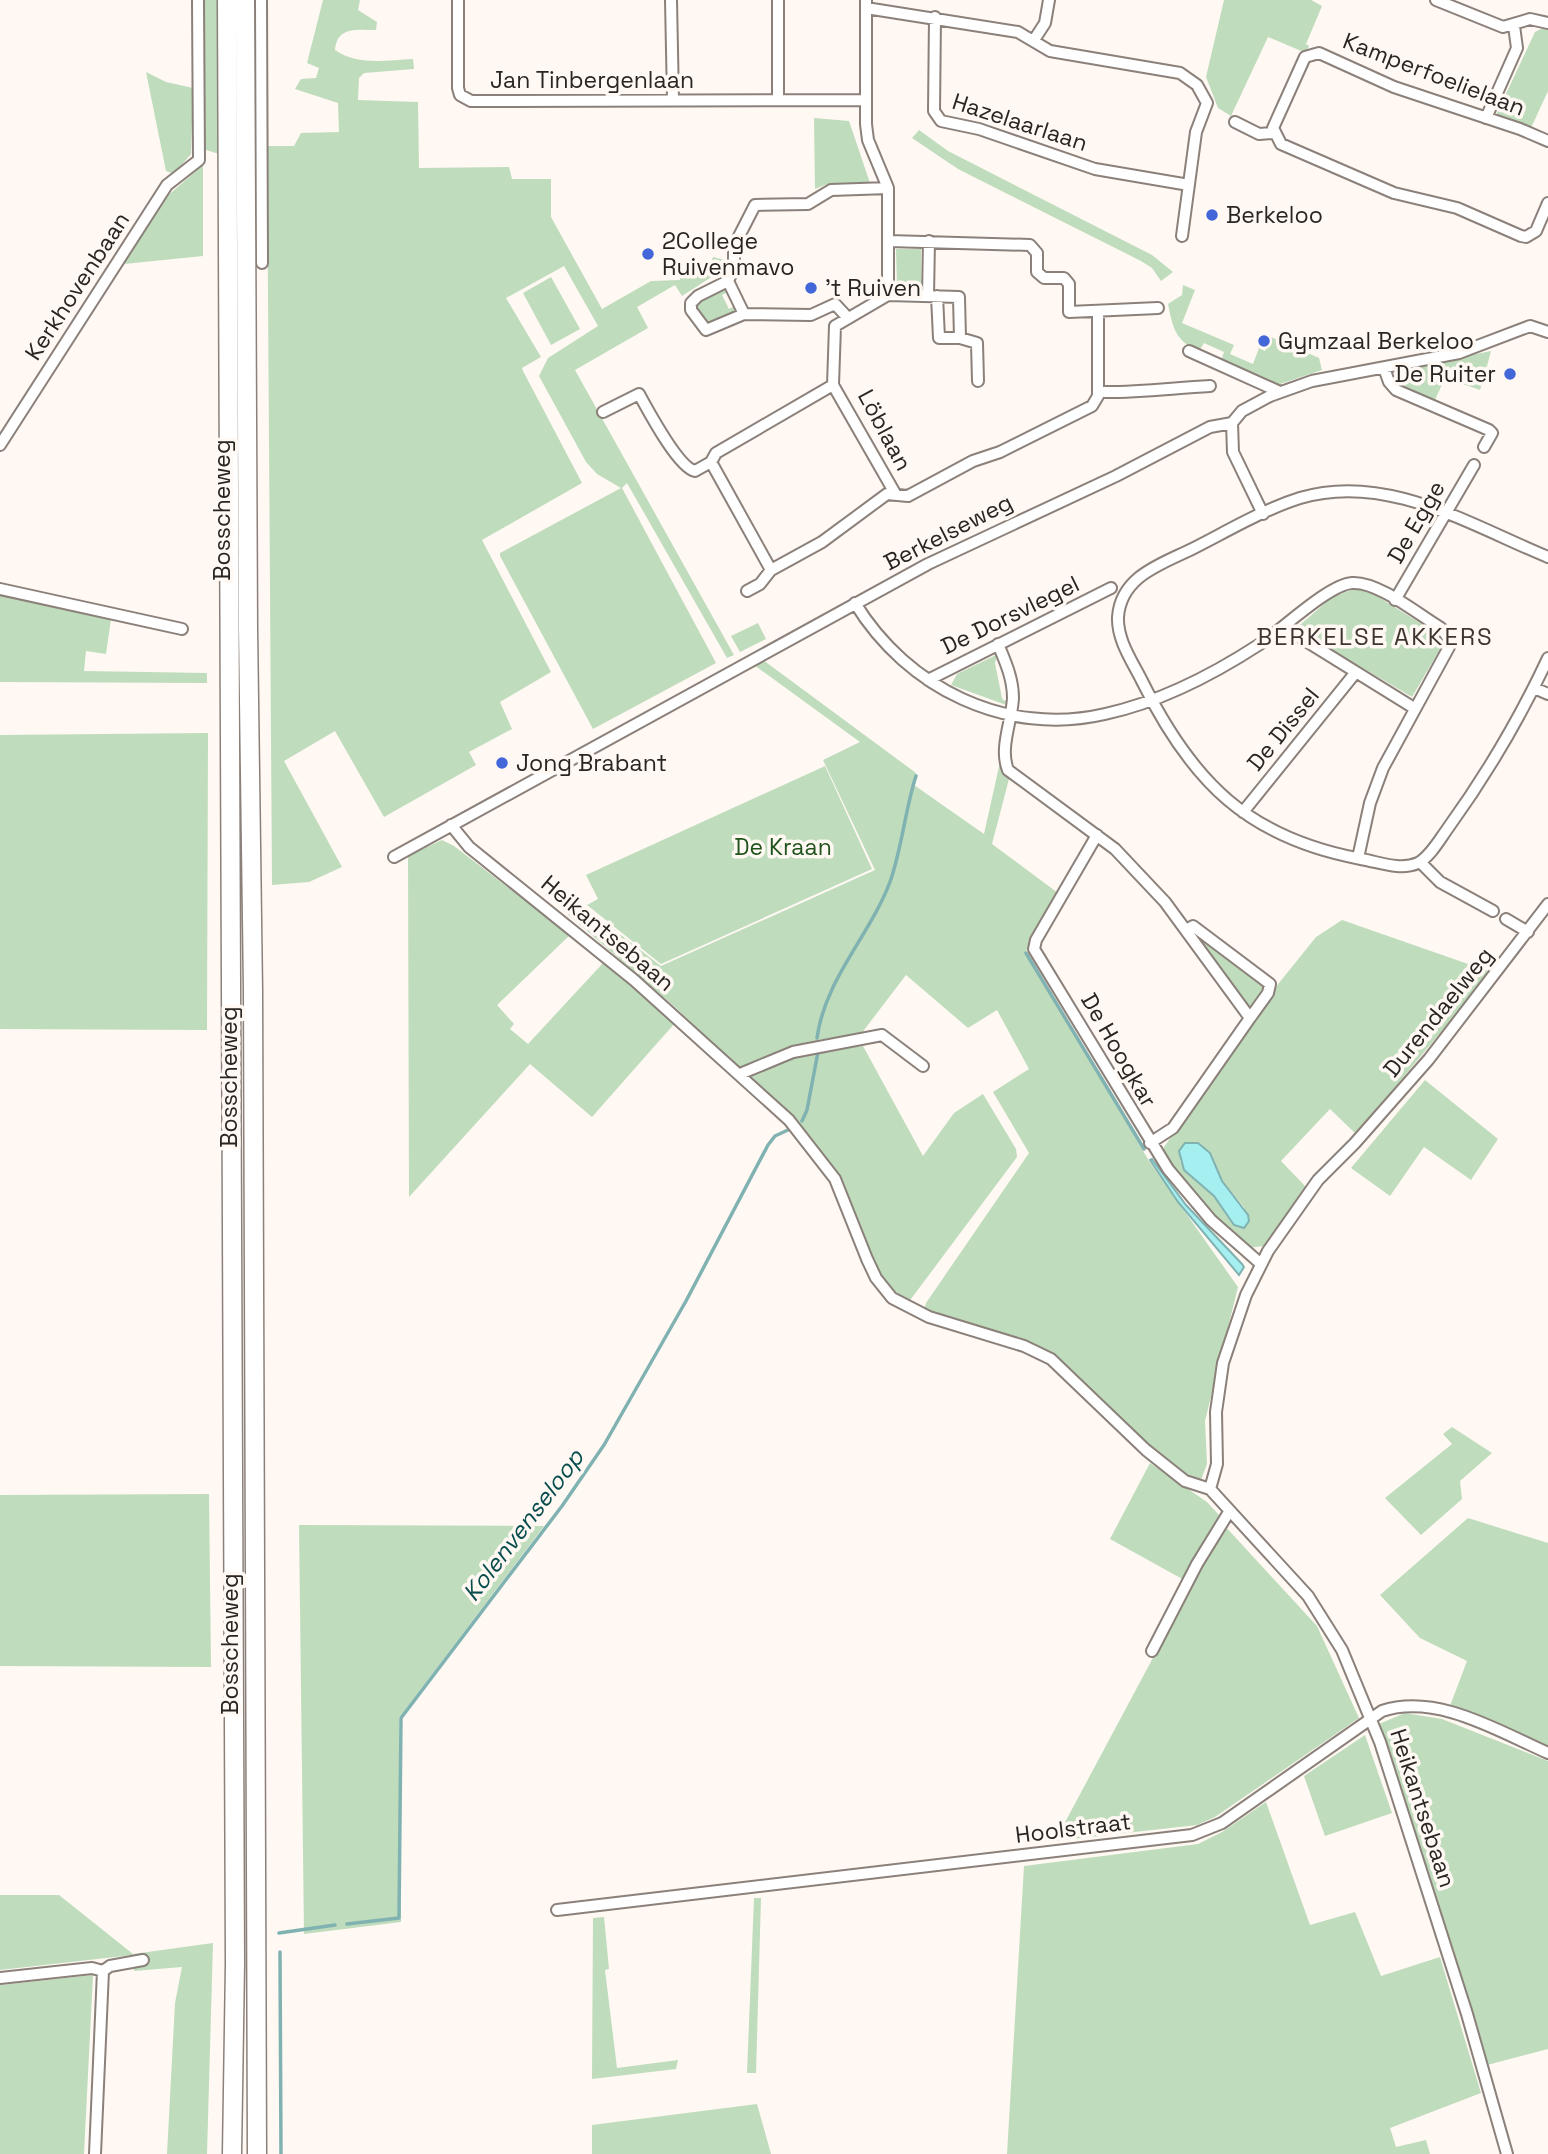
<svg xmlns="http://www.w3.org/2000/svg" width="1548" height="2154" viewBox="0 0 1548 2154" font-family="'Space Grotesk',sans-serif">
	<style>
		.green { fill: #bfdcbc; fill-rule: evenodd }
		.water { fill: #a5eff0; stroke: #80b2b2; stroke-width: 2 }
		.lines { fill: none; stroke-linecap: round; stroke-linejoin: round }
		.stream { stroke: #80b2b2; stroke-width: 3.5 }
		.street-casing { stroke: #8b817a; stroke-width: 14 }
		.primary-casing { stroke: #8b817a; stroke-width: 21 }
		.street { stroke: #fff; stroke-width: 10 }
		.primary { stroke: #fff; stroke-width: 18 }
		.poi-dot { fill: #4367d9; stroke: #fff8f3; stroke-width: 2.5 }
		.labels { text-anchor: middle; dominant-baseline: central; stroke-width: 7; stroke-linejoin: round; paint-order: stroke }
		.street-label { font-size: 23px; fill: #292522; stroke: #fff8f3 }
		.poi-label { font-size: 23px; fill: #292522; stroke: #fff8f3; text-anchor: start }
		.park-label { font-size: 23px; fill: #1f531b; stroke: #fff8f3 }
		.neighbourhood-label { font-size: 24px; letter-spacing: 2px; fill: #3e352f; stroke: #fff8f3 }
		.water-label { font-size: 24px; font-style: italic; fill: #084d4e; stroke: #fff8f3 }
	</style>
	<rect width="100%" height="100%" fill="#fff8f3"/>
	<path class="green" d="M202,0h15l2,154 -16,-5z
		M323,0h37l-2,10 19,12 -1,8c-19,0 -39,-4 -41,20 23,16 51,10 78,9l1,10 -50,4 -5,5 -1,22 60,2 1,66 90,-1 3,12h39v38l51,92 49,-28 29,-1v-13l23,6 6,-5 4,-11 12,3 -1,9 -42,27 -7,-11 -38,22 11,21 -73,42 159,285 -7,3 -100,-175 -5,5 94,175 -123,66 -93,-173v-3l121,-65 -24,-14 -11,-12 -47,-86 9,-18 50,-32 -34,-60 -58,32 35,59 -19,11 1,3 59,112 -100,57 69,132 -51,30 12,27 -43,23 7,13 -92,52 -49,-86 -51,30 58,106 -33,15 -37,3 -5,-739h27l7,-13 38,-1 -1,-29 -43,-14 6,-10 15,-1 3,-10 -12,-5z
		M1224,0h87l11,6 -16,38 3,2 -3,7 -38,-16 -37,79 -13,-8 -12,-31z
		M1543,28l5,2v61l-18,39 -34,-15 39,-83z
		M146,72l20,10 27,6 -2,66 -17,20 -8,-3z
		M814,118l35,3 21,62 -43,1 -12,5z
		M919,130l29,21 204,104 21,17 -12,9 -9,-13 -11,-7 -183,-92 -46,-31z
		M203,165v91l-79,8 41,-66z
		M896,249h25v38h-24z
		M551,277l29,52 -29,16 -28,-52z
		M1183,285l12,5 -13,33 52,22 -4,9 23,10 6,-16 6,3 6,-14 48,21 3,12 -45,15 -56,-24 3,-9 -20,-9 -5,8c-24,-10 -26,-23 -31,-47l14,-9z
		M722,289l6,3 -6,3 7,14 7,-4v5l-29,15 -11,-15v-7z
		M1491,351l-4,15 -4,3 2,6 -5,15 -35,-12 -11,24 -33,-13 3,-20z
		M1355,589l17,4 69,43 2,8 -31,53 -112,-66v-6l32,-28z
		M0,593l111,26 -5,35 -20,-3 -2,20 123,2v10l-207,-1z
		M758,623l8,16 -26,13 -9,-16z
		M998,654l-3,9 7,35 2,3 4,-2 1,7 -58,-21 6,-11z
		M763,660l153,113 -2,12 70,49 16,-72 9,17 -17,65 66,49 -32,58 123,210 89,126 -33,134 2,43 -6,16 -15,-5 -35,-27 -95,-91 -132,-47 2,-7 103,-150 -36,-61 36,-23 -32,-59 -29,18 -62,-53 -45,59 -44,6 -3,11 49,-5 60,110 31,-43 29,-19 33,55 1,8 -106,142 -4,2 -17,-11 -10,-13 -48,-108 -28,-39 -129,-123 -111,-96 14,-13 3,6 80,62 214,-96 -52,-110 37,-18 -106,-77z
		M208,733l-1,297 -207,-1v-294z
		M825,766l47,103 -211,95 -74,-59 11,-6 -12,-24z
		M442,840l12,6 116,89 -73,70 17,19 -4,5 18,15 76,-82 71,61 -83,94 -62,-53 -121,133 -1,-341z
		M1342,920l149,52 -135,162 -26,-25 -49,52 26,27 -43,58 -16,2 -48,-45 -36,-47v-9l115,-164 37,-46zM1210,1153l12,28 22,26 5,14 -21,-3 -14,-22 -30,-26 -4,-10z
		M1195,934l70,50v7l-14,18z
		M1425,1080l73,59 -27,41 -47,-33 -34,49 -39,-28z
		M1452,1427l40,26 -32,28 2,18 -41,36 -36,-37 67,-54 -9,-10z
		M1150,1463l57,39 12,13 -35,65 -74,-41z
		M209,1494l2,173 -211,-1v-171z
		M1468,1518l80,25v203l-98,-40 17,-45 -47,-23 -40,-43z
		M299,1525l245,1 -145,192 2,204 -97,12z
		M1224,1525l93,101 42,92 -144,99 -18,8 -142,16z
		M1405,1713l37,6 106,42v288l-61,16 -108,-341z
		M1365,1735l27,78 -67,23 -21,-60z
		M1266,1802l44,123 45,-13 26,64 59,-19 41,136 -91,35 6,19 30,-7 4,14h-423l17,-288 174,-22 24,-12z
		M0,1895h59l74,59 80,-11 -6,211h-40l8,-151 7,-36 -48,4 -1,-16 -133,15z
		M754,1898h7l-5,175h-9z
		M604,1917l5,52 -4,1 12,98 61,-8 -2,9 -84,10 1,-161z
		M93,1975l-9,179h-84v-169z
		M757,2104l14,50h-179v-29z"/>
	<path class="water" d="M1185,1143h13l12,10 12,28 26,34 1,6 -5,7 -10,-3 -20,-29 -30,-26 -5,-19z
		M1152,1159l34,46 56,59 2,3 -5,8 -61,-73 -28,-42z"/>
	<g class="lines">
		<path class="stream" d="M1026,953l118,196
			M817,1038c8,-59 52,-101 73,-156 12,-34 15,-72 26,-106
			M802,1121l5,-11 11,-58
			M347,1924l52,-6 2,-200 161,-212 42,-61 82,-144 82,-156 7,-9 13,-6
			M279,1933l56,-8
			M280,1952l1,202"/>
		<g class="street-casing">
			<path id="street" d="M261,0l1,263
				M458,0v88l2,7 11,6 395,-1
				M671,0l2,100
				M778,0v100
				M1436,0l67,27 27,-8 18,4
				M866,8l152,24 32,19 130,22 17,12 10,18 -11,29 -14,104
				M935,17l-1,94 7,10 38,8 116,40 94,16
				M1034,40l11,-17 4,-23
				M1486,118l31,-70 -3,-22
				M1235,122l24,12 14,-1
				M1548,141l-28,-12 -126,-42 -75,-34 -14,4 -32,71 8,16 113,49 63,15 64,28 5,1 10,-6 12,-28
				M889,241l141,4 7,8v19l7,6h20l5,6v28l89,-4
				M728,281l16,33
				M888,295l71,2 1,41
				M928,296l1,-55
				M937,296l2,42h21l17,5 1,38
				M848,318l-13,-14 -24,11 -67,-1 -38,16 -15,-20v-7l7,-7 30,-15 6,-13v-22l21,-41 53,-1 23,-14 57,-2
				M1189,351l91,41
				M1384,368l5,14 7,8 93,40 3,3 -8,14
				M833,385l2,-59 53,-31v-107l-20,-48 -2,-16v-124
				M1098,392c38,1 74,-4 112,-6
				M603,412l36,-18c10,18 39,73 56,77l16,-9 5,-9 117,-68 63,110
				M1232,423l1,29 30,62
				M0,445l167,-260 32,-25 -1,-160
				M711,462l60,108
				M1548,557c-78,-32 -162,-85 -248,-59 -38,12 -74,34 -110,52 -31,15 -69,27 -72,67 -1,23 14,44 24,64 50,101 106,157 219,178 18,3 39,12 57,4 12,-6 22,-24 30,-35 39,-54 72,-110 100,-170
				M0,589l182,40
				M747,591l13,-7 11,-14 51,-28 65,-48 21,2 65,-35 27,-9 92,-46 6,-10v-84
				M1395,600l79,-135
				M855,603c52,85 151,134 250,111 55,-12 109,-40 155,-70 23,-15 68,-59 92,-61 26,-2 67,32 89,45l7,10 1,9 -66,121 -13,35 -12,55
				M1285,628l129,80
				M998,644c7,17 15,34 15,54 -1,23 -14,50 -5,72l107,79 50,53 85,116 -77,110 -23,15
				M928,680l183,-92
				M1534,688l14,6
				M1243,812l113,-140
				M451,825l18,22 165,133 155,140 46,59 32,80 9,19 16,20 37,19 95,29 27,13 95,91 39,31 25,8 98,107 34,54 38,92 87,272 40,140
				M1097,835l-61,105 -2,9 134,220 43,51 50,44
				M394,857l534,-293 188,-88 94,-49 22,-4 10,-12 28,-15 42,-15 147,-28 71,-27 18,6
				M1420,862l20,20 53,29
				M1506,919l22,13
				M1186,930l7,-4 77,58 -2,9 -18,25
				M740,1074l53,-22 89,-17 41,31
				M1210,1489l7,-25 -1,-52 7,-49 23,-68 22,-44 50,-71 37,-37 74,-84 119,-155
				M1152,1651l45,-87 32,-52
				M557,1910l635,-75 30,-12 160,-112c55,-18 116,20 166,42
				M0,1978l92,-10 11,3 7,-5 33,-6
				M95,2154l8,-183"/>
		</g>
		<g class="primary-casing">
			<path id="primary" d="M227,0l8,1964 -3,190
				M245,0l3,628 5,363 4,1163"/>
		</g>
		<use href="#street" class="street"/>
		<use href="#primary" class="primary"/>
	</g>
	<g class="poi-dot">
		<circle cx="1212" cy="215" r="7"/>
		<circle cx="648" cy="254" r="7"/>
		<circle cx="811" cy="288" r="7"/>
		<circle cx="1264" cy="341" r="7"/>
		<circle cx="1510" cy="374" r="7"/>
		<circle cx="502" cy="763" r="7"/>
	</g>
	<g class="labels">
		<g class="street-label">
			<text transform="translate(1434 74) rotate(21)">Kamperfoelielaan</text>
			<text x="592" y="80">Jan Tinbergenlaan</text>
			<text transform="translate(1020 122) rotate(18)">Hazelaarlaan</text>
			<text transform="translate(77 286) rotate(-57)">Kerkhovenbaan</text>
			<text transform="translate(885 430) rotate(62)">Löblaan</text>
			<text transform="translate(222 510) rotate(-90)">Bosscheweg</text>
			<text transform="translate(1416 522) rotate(-60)">De Egge</text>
			<text transform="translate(948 532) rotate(-27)">Berkelseweg</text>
			<text transform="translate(1010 615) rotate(-26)">De Dorsvlegel</text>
			<text transform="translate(1283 729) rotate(-51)">De Dissel</text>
			<text transform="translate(608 933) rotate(40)">Heikantsebaan</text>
			<text transform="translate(1438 1012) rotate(-51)">Durendaelweg</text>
			<text transform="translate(1119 1050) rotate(60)">De Hoogkar</text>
			<text transform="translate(229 1077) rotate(-90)">Bosscheweg</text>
			<text transform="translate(230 1644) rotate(-90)">Bosscheweg</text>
			<text transform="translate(1423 1808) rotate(72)">Heikantsebaan</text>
			<text transform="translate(1073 1828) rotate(-7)">Hoolstraat</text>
		</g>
		<g class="poi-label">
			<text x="1226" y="215">Berkeloo</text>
			<text x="662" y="241">2College<tspan x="662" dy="26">Ruivenmavo</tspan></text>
			<text x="825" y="288">'t Ruiven</text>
			<text x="1278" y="341">Gymzaal Berkeloo</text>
			<text x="1496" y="374" text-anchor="end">De Ruiter</text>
			<text x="516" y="763">Jong Brabant</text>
		</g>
		<g class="park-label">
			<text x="783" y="847">De Kraan</text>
		</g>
		<g class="neighbourhood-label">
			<text x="1375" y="636">BERKELSE AKKERS</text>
		</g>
		<g class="water-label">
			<text transform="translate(523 1525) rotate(-53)">Kolenvenseloop</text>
		</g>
	</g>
</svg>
